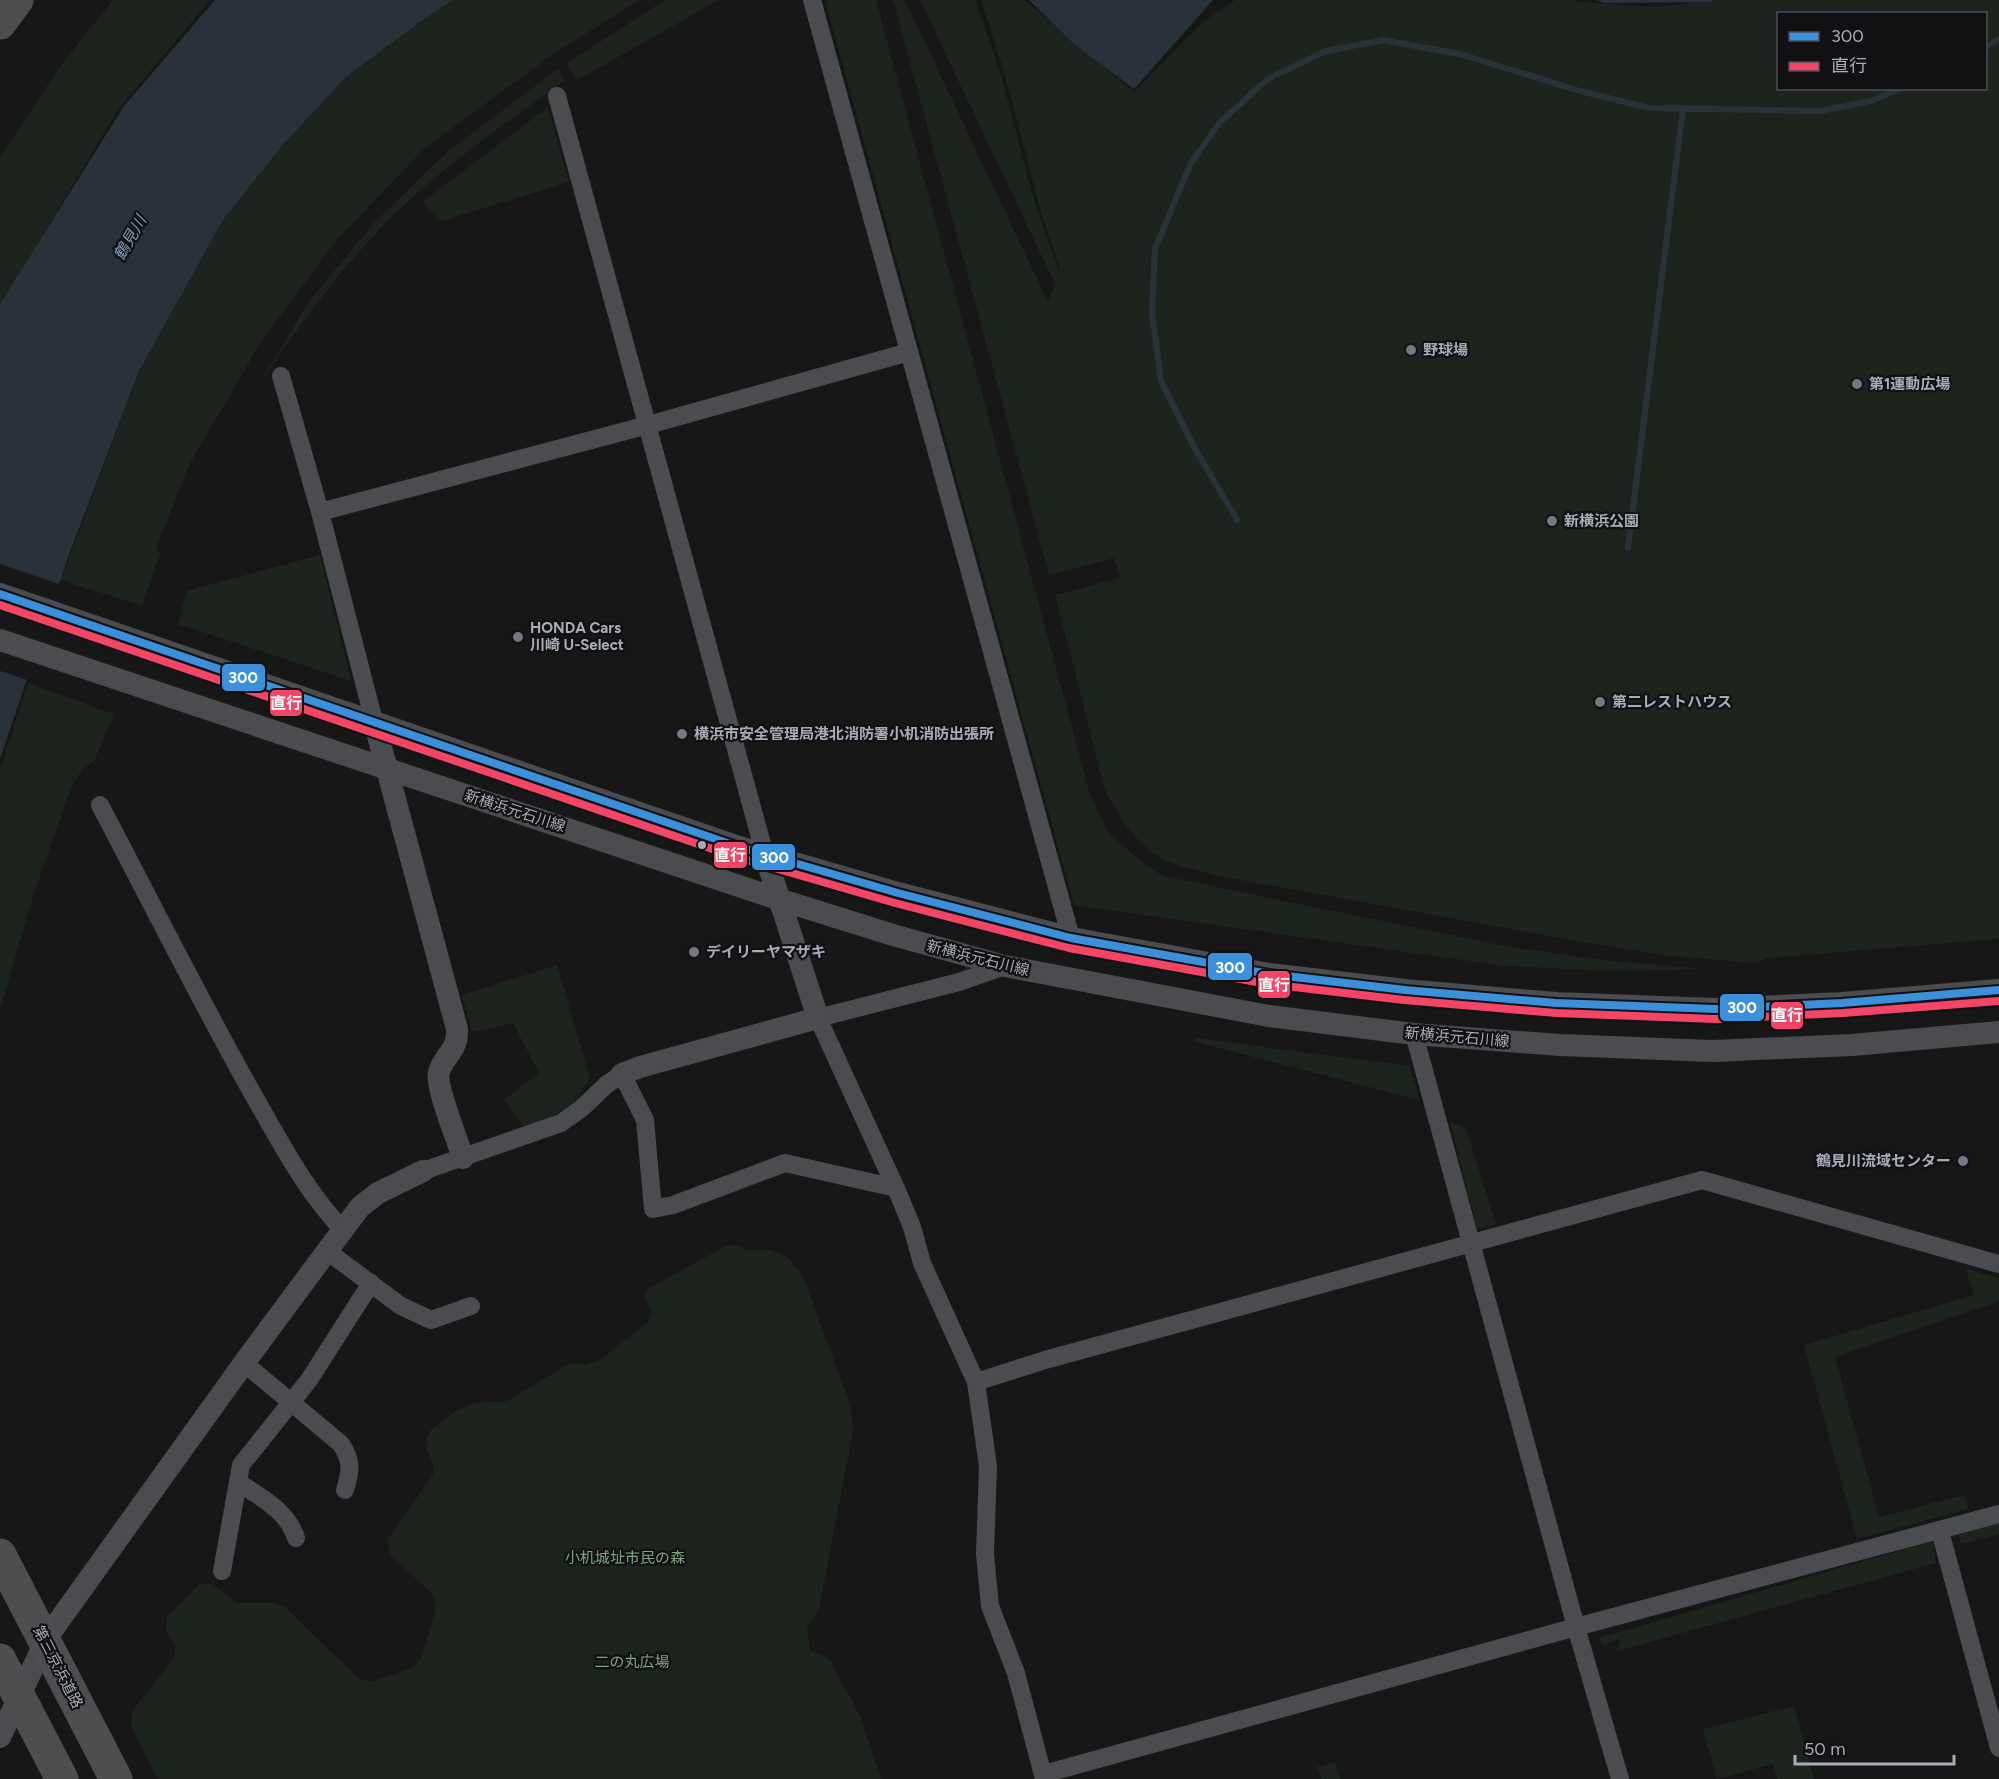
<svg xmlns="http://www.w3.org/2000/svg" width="1999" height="1779" viewBox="0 0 1999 1779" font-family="Figtree,'Noto Sans JP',sans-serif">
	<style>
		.green { fill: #1d241e; fill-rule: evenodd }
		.water { fill: #2a3239 }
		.pier { fill: #171717 }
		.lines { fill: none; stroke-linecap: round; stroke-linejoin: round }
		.stream { stroke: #2a3239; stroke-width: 6 }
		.minor { stroke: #4b4c50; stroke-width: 18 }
		.tertiary { stroke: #4b4c50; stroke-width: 22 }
		.motorway { stroke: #4e4e51; stroke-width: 33 }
		.motorway-bridge { stroke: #4e4e51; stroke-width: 33 }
		.bus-1-casing { stroke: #111113; stroke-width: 12 }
		.bus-2-casing { stroke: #111113; stroke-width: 12 }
		.bus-1 { stroke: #3a90db; stroke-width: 8 }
		.bus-2 { stroke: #f34667; stroke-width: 8 }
		.poi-dot { fill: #757880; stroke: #111113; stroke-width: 2 }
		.bus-dot { fill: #a8adb8; stroke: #111113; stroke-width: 2 }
		.labels { text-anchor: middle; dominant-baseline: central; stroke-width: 4.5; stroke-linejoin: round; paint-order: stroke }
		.poi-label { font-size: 15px; font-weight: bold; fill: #a8adb8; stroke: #111113; text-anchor: start }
		.street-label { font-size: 15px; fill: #a8adb8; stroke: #111113 }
		.park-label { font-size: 15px; fill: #7fa381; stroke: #111113 }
		.water-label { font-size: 16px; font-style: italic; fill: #7f9bb3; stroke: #111113 }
		.line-badge { stroke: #111113; stroke-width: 2 }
		.badge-label { font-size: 16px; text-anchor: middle; font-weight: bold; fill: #fff }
	</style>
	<rect width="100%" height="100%" fill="#171717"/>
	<path class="green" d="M113,0h97l-93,111 -117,196v-150l61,-92z
		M453,0h187l-87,54 -129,95 -90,94 -75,102 -71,122 -32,82 4,4 -18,53 -81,-26 78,-209 84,-151 58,-73 65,-70 74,-55z
		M665,0h54l-142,80 -11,-16z
		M825,0h51l214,794 19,39 35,31 19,12 347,71 101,14 95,8 -96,2 -104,-5 -432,-61z
		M893,0h12l143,302 7,-18 -135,-284h55l25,72 34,129 25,71 1,-3 -18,-54 -37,-140 -24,-75h44l109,92 69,-70 32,-22h339l6,2 76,5 61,-7h282v939l-232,19 -10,5 -87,-7 -88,-14 -369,-67c-16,-5 -41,-10 -54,-18 -26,-17 -42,-43 -55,-70l-49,-192 65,-17 -6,-20 -65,17zM1778,14h208v74h-208z
		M558,69l7,11c-64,47 -130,91 -185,149 -48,50 -86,105 -126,162l56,-91 64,-77 72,-70z
		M548,107l21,75 -127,39 -20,-19z
		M320,555l31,126 -173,-57 9,-33z
		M28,683l86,31 -20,47 -12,9 -10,15 -38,108 -34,117v-241z
		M557,965l33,113 -16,24 -30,19 -20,6 -20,-27 35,-27 -26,-50 -41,9 -10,-37z
		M1197,1038l212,28 11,34 -225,-58z
		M1450,1123l16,5 30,96 -19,4z
		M730,1244l18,6h21l17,6 16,18 48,130 3,27 -34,178 -12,18 3,23c6,5 14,4 20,10l30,56 21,63h-723l-27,-53 2,-16 42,-53v-12l-9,-13 1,-15 32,-33h14l24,19h37l11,4 73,71 13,4 41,-14 10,-12 14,-48 -3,-13 -43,-41 -3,-14 46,-65 1,-7 -9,-23 5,-14 25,-20 19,-8 33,-2 63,-38 15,2 15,-5 48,-38 4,-9 -7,-16 2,-8z
		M1966,1269l33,9v23l-164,56 44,160 85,-22 4,14 -111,30 -53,-194 170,-50z
		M1999,1523v11l-38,10 -3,-11z
		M1933,1541l3,22 -323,89 7,-8 -1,-5 -16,6 -4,-7z
		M1794,1706l20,73h-37l-4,-15 -56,15 -14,-50z
		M1335,1762l5,17h-19l-4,-12z"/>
	<path class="water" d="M215,0h238l-33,22 -74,55 -65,70 -58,73 -84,151 -69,181 -70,207v-455l124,-198z
		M1029,0h184l-79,89 -60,-45z
		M1596,0h118l-5,2 -105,1z"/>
	<path class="pier" d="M0,564l62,21 -32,96 -30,-10z"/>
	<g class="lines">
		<path class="stream" d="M1986,47l13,-8
			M1237,520l-44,-75 -32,-64 -9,-68 3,-64 35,-84 30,-43 48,-43 58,-28 57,-11 77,14 120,37 69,17 170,3 52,-10 30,-13
			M1628,548l55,-439"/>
		<path class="minor" d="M812,0l259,938
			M557,96l208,759
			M281,376l39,136 54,209
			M320,512l328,-87 261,-73
			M100,805c50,95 98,191 150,284 28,49 54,100 93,141
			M1005,966l-46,16 -141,36 80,175 14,34 10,36 54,119 12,84 -3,88 5,52 26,67 28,106
			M1414,1034l162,593 44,152
			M423,1171l138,-48 21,-15 24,-23 16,-11 23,46 8,89 20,-4 112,-42 111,25
			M327,1251l74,55 30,14 40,-14
			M244,1363l97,81c11,17 10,26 4,46
			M976,1382l69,-22 657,-180 297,84
			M238,1482c23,16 49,28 58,56
			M1940,1531l59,217
			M222,1571l19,-106 68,-85 62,-97
			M1044,1774l532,-147 423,-113"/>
		<path class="tertiary" d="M0,594l736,252 162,47 173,45 198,36 136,16 151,13 159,6 127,-6 157,-13
			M0,640l778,259 115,36 112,31 264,50 145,18 146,11 153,6 139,-6 147,-13
			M374,721l83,308c1,23 -13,25 -18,43 -4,14 19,69 24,86
			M622,1074l18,-7 178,-49 -53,-163
			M0,1737l48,-101 196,-273 83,-112 33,-44 18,-14 45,-22"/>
		<path class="motorway" d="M0,23l17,-23"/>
		<path class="motorway-bridge" d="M0,1555l116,224
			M0,1660l62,119"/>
		<g class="bus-1-casing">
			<path id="bus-1" d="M0,594l736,252 162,47 173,45 198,36 136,16 151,13 159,6 127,-6 157,-13"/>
		</g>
		<g class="bus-2-casing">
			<path id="bus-2" d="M0,605l733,251 162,47 174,45 199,36 136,16 152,13 159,6 128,-6 156,-12"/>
		</g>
		<use href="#bus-1" class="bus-1"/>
		<use href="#bus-2" class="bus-2"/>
	</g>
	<g class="poi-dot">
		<circle cx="1411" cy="350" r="6"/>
		<circle cx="1857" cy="384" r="6"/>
		<circle cx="1552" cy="521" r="6"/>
		<circle cx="518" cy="637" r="6"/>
		<circle cx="1600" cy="702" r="6"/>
		<circle cx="682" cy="734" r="6"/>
		<circle cx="694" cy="952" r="6"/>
		<circle cx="1963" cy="1161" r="6"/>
	</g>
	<circle class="bus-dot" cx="702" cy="845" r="5"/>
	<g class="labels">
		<g class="poi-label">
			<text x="1423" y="350">野球場</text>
			<text x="1869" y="384">第1運動広場</text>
			<text x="1564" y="521">新横浜公園</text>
			<text x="530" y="628">HONDA Cars<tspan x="530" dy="17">川崎 U-Select</tspan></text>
			<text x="1612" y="702">第二レストハウス</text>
			<text x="694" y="734">横浜市安全管理局港北消防署小机消防出張所</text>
			<text x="706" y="952">デイリーヤマザキ</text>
			<text x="1951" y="1161" text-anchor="end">鶴見川流域センター</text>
		</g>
		<g class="street-label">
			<text transform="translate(515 811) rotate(18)">新横浜元石川線</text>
			<text transform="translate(978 958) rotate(14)">新横浜元石川線</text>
			<text transform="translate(1457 1037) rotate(5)">新横浜元石川線</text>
			<text transform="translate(58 1667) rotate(63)">第三京浜道路</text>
		</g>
		<g class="park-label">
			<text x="625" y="1558">小机城址市民の森</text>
			<text x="632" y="1662">二の丸広場</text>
		</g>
		<g class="water-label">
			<text transform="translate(130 238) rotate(-60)">鶴見川</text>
		</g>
	</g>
	<g class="line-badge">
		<rect x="221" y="663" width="45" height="29" rx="6" fill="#3a90db"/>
		<rect x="269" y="689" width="34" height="28" rx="6" fill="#f34667"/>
		<rect x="713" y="841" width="35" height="28" rx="6" fill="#f34667"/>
		<rect x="751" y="843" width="45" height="28" rx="6" fill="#3a90db"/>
		<rect x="1207" y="952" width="46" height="29" rx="6" fill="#3a90db"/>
		<rect x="1257" y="970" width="34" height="29" rx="6" fill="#f34667"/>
		<rect x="1719" y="993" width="46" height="29" rx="6" fill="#3a90db"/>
		<rect x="1770" y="1001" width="34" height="29" rx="6" fill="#f34667"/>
	</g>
	<g class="badge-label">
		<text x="243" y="683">300</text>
		<text x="286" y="709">直行</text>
		<text x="730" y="861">直行</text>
		<text x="774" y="863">300</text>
		<text x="1230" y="973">300</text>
		<text x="1274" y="991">直行</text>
		<text x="1742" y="1013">300</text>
		<text x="1787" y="1021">直行</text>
	</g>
	<rect x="1777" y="12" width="210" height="78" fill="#111113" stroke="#4d4f55" stroke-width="1.5"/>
	<rect x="1789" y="32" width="30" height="9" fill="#3a90db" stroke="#4d4f55" stroke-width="1.5"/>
	<text x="1831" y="42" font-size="18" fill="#a8adb8">300</text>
	<rect x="1789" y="62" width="30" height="9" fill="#f34667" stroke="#4d4f55" stroke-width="1.5"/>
	<text x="1831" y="72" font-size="18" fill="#a8adb8">直行</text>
	<path d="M1795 1755v9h159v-9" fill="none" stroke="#a8adb8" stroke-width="3"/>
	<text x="1804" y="1755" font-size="18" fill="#a8adb8" stroke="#111113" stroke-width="4.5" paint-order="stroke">50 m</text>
</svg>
